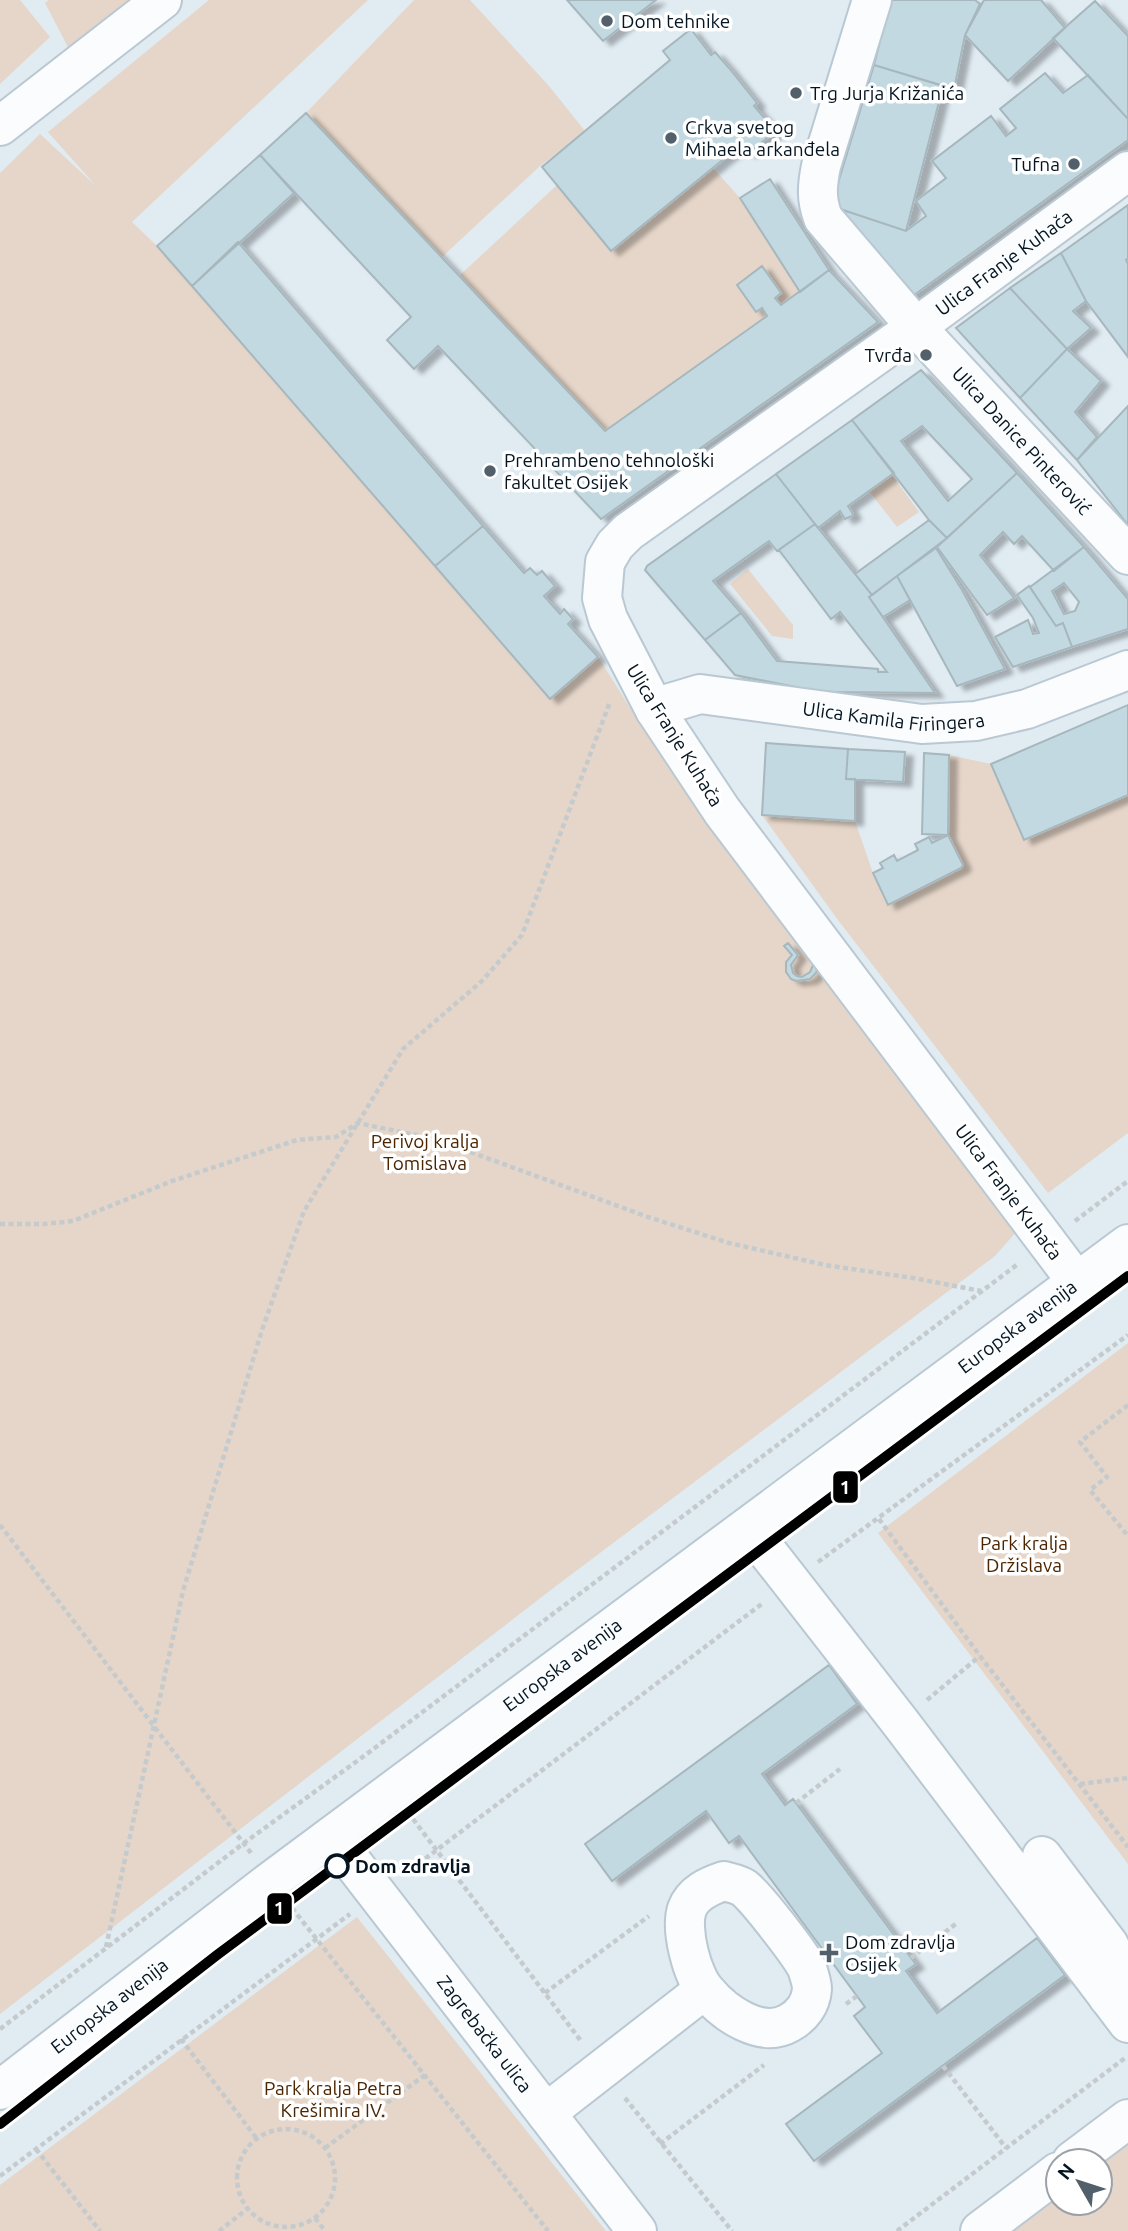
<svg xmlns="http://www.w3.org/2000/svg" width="1128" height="2231" viewBox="0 0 1128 2231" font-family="Ubuntu,sans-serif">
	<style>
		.green { fill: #e6d6c9 }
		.building { fill: #c2d9e1; stroke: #a6b7bd; stroke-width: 2; fill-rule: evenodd; filter: url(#shadow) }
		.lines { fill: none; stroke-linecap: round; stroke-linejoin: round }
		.minor-casing { stroke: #b9c8d2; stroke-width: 42 }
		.path { stroke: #c5cacd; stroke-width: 4.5; stroke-dasharray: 5 3.5; stroke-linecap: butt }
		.minor { stroke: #fafcfd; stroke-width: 38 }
		.tram-1-casing { stroke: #fff; stroke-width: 16 }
		.tram-1 { stroke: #000; stroke-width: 10 }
		.poi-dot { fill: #51606a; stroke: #fff; stroke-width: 2.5 }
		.stop-dot { fill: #fff; stroke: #041521; stroke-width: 3.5 }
		.labels { text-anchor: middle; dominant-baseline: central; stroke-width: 7; stroke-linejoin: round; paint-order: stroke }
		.poi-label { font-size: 19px; fill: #041521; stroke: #fff; text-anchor: start }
		.street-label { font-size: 19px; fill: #041521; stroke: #fff }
		.park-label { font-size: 19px; fill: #4c2500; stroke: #fff }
		.stop-label { font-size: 19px; font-weight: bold; fill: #041521; stroke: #fff; text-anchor: start }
		.line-badge { stroke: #fff; stroke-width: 2.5 }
		.badge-label { font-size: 19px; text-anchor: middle; font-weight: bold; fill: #fff }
	</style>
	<defs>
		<filter id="shadow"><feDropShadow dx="8" dy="4.5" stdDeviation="2" flood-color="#0004"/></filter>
	</defs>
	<rect width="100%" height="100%" fill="#e0ebf2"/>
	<path class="green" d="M0,0h20l30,37 -50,47z
		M49,0h90l-68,53 -26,-50z
		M209,0h159l-236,222 25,24 393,453 48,-42 73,115 346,459 -22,25 -439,330 -556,428v-1841l40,-39 56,52 -48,-54z
		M414,0h56l79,86 36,45 -45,35 -98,91 -136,-144z
		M713,168l27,30 60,94 -19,13 -6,-7 6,-5 -19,-26 -25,18 19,26 6,-3 5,8 -162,115 -146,-155 98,-91 55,66z
		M892,475l27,37 -22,15 -28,-36z
		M748,569l45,56v14l-21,-3 -42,-52z
		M949,755l42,9 33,76 104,-45v338l-80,60 -210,-273 -76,-105 93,6 18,52 15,32 73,-37 2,-3 -15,-30z
		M1128,1343v521l-250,-331z
		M357,1917l249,314h-606v-46z
		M1128,2139v92h-121l51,-39v11h42v-42z"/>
	<path class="building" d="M567,0h89l-53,41z
		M890,0h85l5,4 -15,31 -11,54 -80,-24z
		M984,0h57l24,28 -57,53 -43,-46z
		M1095,1l33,35v83l-75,-81z
		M691,29l20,26 4,-3 14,16 28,35 -3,3 22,25 -28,22 -7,-8 -130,106 -69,-84 128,-107 -7,-9z
		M874,65l69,21 -37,145 -75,-25z
		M1045,73l18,20 25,-18 40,44v21l-218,158 -79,-92 75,25 20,-15 -10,-15 30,-23 -14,-17 59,-45 15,20 10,-8 -16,-19z
		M306,113l299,318 162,-115 -5,-8 -6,4 -19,-27 25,-19 19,27 -6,5 6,7 48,-35 49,52 -277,197 -163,-173 -24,23 -27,-29 24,-23 -151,-162z
		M260,155l34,38 -102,93 -35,-40z
		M770,179l59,91 -29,22 -60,-94z
		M1128,205v53l-2,2 2,4v93l-42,-56 -25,-48z
		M238,242l245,284 -48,40 -243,-280z
		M1061,253l25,48 -13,10 18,17 -24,21 -57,-61z
		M1010,288l57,61 -47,49 -64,-70z
		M1067,349l34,32 -26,31 22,25 -20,23 -57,-62z
		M921,370l96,103 -70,65 -18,-18 -77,-100zM922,426l50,53 -24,22 -47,-60z
		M1128,406v119l-51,-65z
		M852,420l42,53 -46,33 5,8 -1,2 -7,3 -5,-8 -22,17 -42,-54z
		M1017,473l67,74 -30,24 -32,-35 -8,8 -11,-12 -23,23 34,43 -27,17 -50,-68z
		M776,474l39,50 -38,27 -8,-10 -56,40 28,32 -36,27 -60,-70 2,-4z
		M929,520l18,18 -75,57 -17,-21z
		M815,524l57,71 -3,2 66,96 -101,-1 -23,-2 -76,-15 -30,-35 36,-27 36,48 101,8v3h9l-47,-60 -9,7 -52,-69z
		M483,526l41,47 6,-5 7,7 5,-4 13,15 -11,10 16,18 4,-5 9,10 -5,5 30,33 -48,42 -115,-133z
		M1084,547l44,52v30l-56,18 -9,-24 -7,3 -26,-39zM1064,583l15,19 -4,9 -11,3 -12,-23z
		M936,548l26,42 43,79 -48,17 -60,-110z
		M897,576l13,24 -27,17 -14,-20z
		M1029,586l27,40 7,-3 9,24 -59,20 -18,-30 33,-17 5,14 6,-1 -6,-15 -16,-23z
		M1128,705v90l-104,45 -33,-76z
		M766,743l82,6 -2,30h9v42l-93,-6z
		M848,749l57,3 -2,30 -57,-3z
		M924,753l25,2 -1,80 -26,-1z
		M948,835l15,30 -2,3 -73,37 -15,-32 10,-5 -3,-5 14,-8 3,6 21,-11 -3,-6 14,-7 3,6z
		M788,943l10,12 -7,10 2,8 4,3 5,1 8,-5 4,-9 5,1 -3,9 -6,6 -14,2 -5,-2 -5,-7v-10l6,-7 -8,-9z
		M829,1665l28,39 -95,70 23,31 8,-6 118,159 5,6 -10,7 31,42 100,-75 28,37 -251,186 -28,-37 96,-71 -28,-37 11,-9 -126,-171 -10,7 -23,-32 -94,70 -27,-37z"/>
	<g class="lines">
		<g class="minor-casing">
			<g id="minor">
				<path id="s1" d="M872,0l-51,166c-4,20 -5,33 2,52l93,109 212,228"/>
				<path d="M0,126l162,-126"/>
				<path id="s2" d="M655,710l15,-7 30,-9 222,30 54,-3 51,-12 101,-39"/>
				<path id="s3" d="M1077,1282l-355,-471 -67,-101 -47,-91 -6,-21 3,-36 10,-17 13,-13 288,-205 212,-156"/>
				<path d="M748,1527l152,195 228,301"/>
				<path id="s4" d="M332,1836l305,395"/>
				<path d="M1042,1856l67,89 11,23 -12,29"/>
				<path d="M724,1881c6,2 14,3 20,7 13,10 56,66 63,80 2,6 5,15 5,21 -1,15 -10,27 -23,34 -28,16 -65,-10 -83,-32 -14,-15 -26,-62 -19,-82 6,-16 22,-23 37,-28z"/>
				<path id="s5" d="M0,2090l271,-209 857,-637"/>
				<path d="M546,2113l158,-123"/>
				<path d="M1072,2161l56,-42"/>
				<path d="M980,2231l78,-59"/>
			</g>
		</g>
		<path class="path" d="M1075,1221l53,-40
			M0,1224h45l28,-3 99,-40 125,-41 39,-3 22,-14 77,16 213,78 81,26 96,22 88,13 68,13
			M1128,1405l-48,37 27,35 -17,13 38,46
			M879,1519l101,137 148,191
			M0,1525l251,328
			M818,1562l310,-227
			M927,1700l53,-44
			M1080,1784l48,-6
			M796,1803l44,-34
			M413,1819l168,222
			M405,1874l358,-271
			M292,1908l256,323
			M106,1947l77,-356 79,-261 42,-119 99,-162 79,-68 40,-46 88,-233
			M911,1958l46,-35
			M545,1993l104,-77
			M846,2004l11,-8
			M0,2029l244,-186 120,-87 654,-492
			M181,2039l76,100
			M943,2066l63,82
			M625,2098l107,133
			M237 2178a49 49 0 1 1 98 0a49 49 0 1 1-98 0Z
			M660,2144l104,-79
			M325,2148l100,-73
			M36,2149l64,82
			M0,2176l350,-262
			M315,2218l10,13
			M219,2231l28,-22
			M897,2231l228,-173"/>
		<use href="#minor" class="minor"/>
		<g class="tram-1-casing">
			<path id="tram-1" d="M0,2124l217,-169 911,-679"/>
		</g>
		<use href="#tram-1" class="tram-1"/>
	</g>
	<g class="poi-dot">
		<circle cx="607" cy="21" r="7"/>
		<circle cx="796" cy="93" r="7"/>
		<circle cx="671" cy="138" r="7"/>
		<circle cx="1074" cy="164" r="7"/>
		<circle cx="926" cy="355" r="7"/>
		<circle cx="490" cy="471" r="7"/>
		<path d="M825.5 1942.5h7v7h7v7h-7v7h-7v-7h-7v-7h7z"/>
	</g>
	<circle class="stop-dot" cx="337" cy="1866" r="11"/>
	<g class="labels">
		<g class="poi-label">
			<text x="621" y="21">Dom tehnike</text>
			<text x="810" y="93">Trg Jurja Križanića</text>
			<text x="685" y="127">Crkva svetog<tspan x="685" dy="22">Mihaela arkanđela</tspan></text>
			<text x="1060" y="164" text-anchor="end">Tufna</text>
			<text x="912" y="355" text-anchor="end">Tvrđa</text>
			<text x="504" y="460">Prehrambeno tehnološki<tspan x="504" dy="22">fakultet Osijek</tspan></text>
			<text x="845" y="1942">Dom zdravlja<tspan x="845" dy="22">Osijek</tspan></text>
		</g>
		<g class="street-label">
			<text stroke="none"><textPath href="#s3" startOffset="1372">Ulica Franje Kuhača</textPath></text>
			<text stroke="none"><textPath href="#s1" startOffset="525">Ulica Danice Pinterović</textPath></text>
			<text stroke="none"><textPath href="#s2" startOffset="243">Ulica Kamila Firingera</textPath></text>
			<text transform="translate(675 735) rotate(58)">Ulica Franje Kuhača</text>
			<text transform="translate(1009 1192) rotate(53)">Ulica Franje Kuhača</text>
			<text stroke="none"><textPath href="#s5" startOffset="1272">Europska avenija</textPath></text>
			<text stroke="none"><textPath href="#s5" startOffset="705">Europska avenija</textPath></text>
			<text stroke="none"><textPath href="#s5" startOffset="138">Europska avenija</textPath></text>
			<text stroke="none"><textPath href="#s4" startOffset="250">Zagrebačka ulica</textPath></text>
		</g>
		<g class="park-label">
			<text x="425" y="1141">Perivoj kralja<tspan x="425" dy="22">Tomislava</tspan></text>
			<text x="1024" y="1543">Park kralja<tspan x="1024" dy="22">Držislava</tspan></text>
			<text x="333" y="2088">Park kralja Petra<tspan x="333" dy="22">Krešimira IV.</tspan></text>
		</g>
		<g class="stop-label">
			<text x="355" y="1866">Dom zdravlja</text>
		</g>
	</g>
	<g class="line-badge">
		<rect x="832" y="1470" width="27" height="34" rx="7" fill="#000"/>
		<rect x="266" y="1892" width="27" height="33" rx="7" fill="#000"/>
	</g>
	<g class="badge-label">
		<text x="845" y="1494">1</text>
		<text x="279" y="1915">1</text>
	</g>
	<g transform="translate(1079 2182) rotate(309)"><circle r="33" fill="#ffffff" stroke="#9ba1a6" stroke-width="2"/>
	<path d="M0-5L12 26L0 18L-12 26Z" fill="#51606a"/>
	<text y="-10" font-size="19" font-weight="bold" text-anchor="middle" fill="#041521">N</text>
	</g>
</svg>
